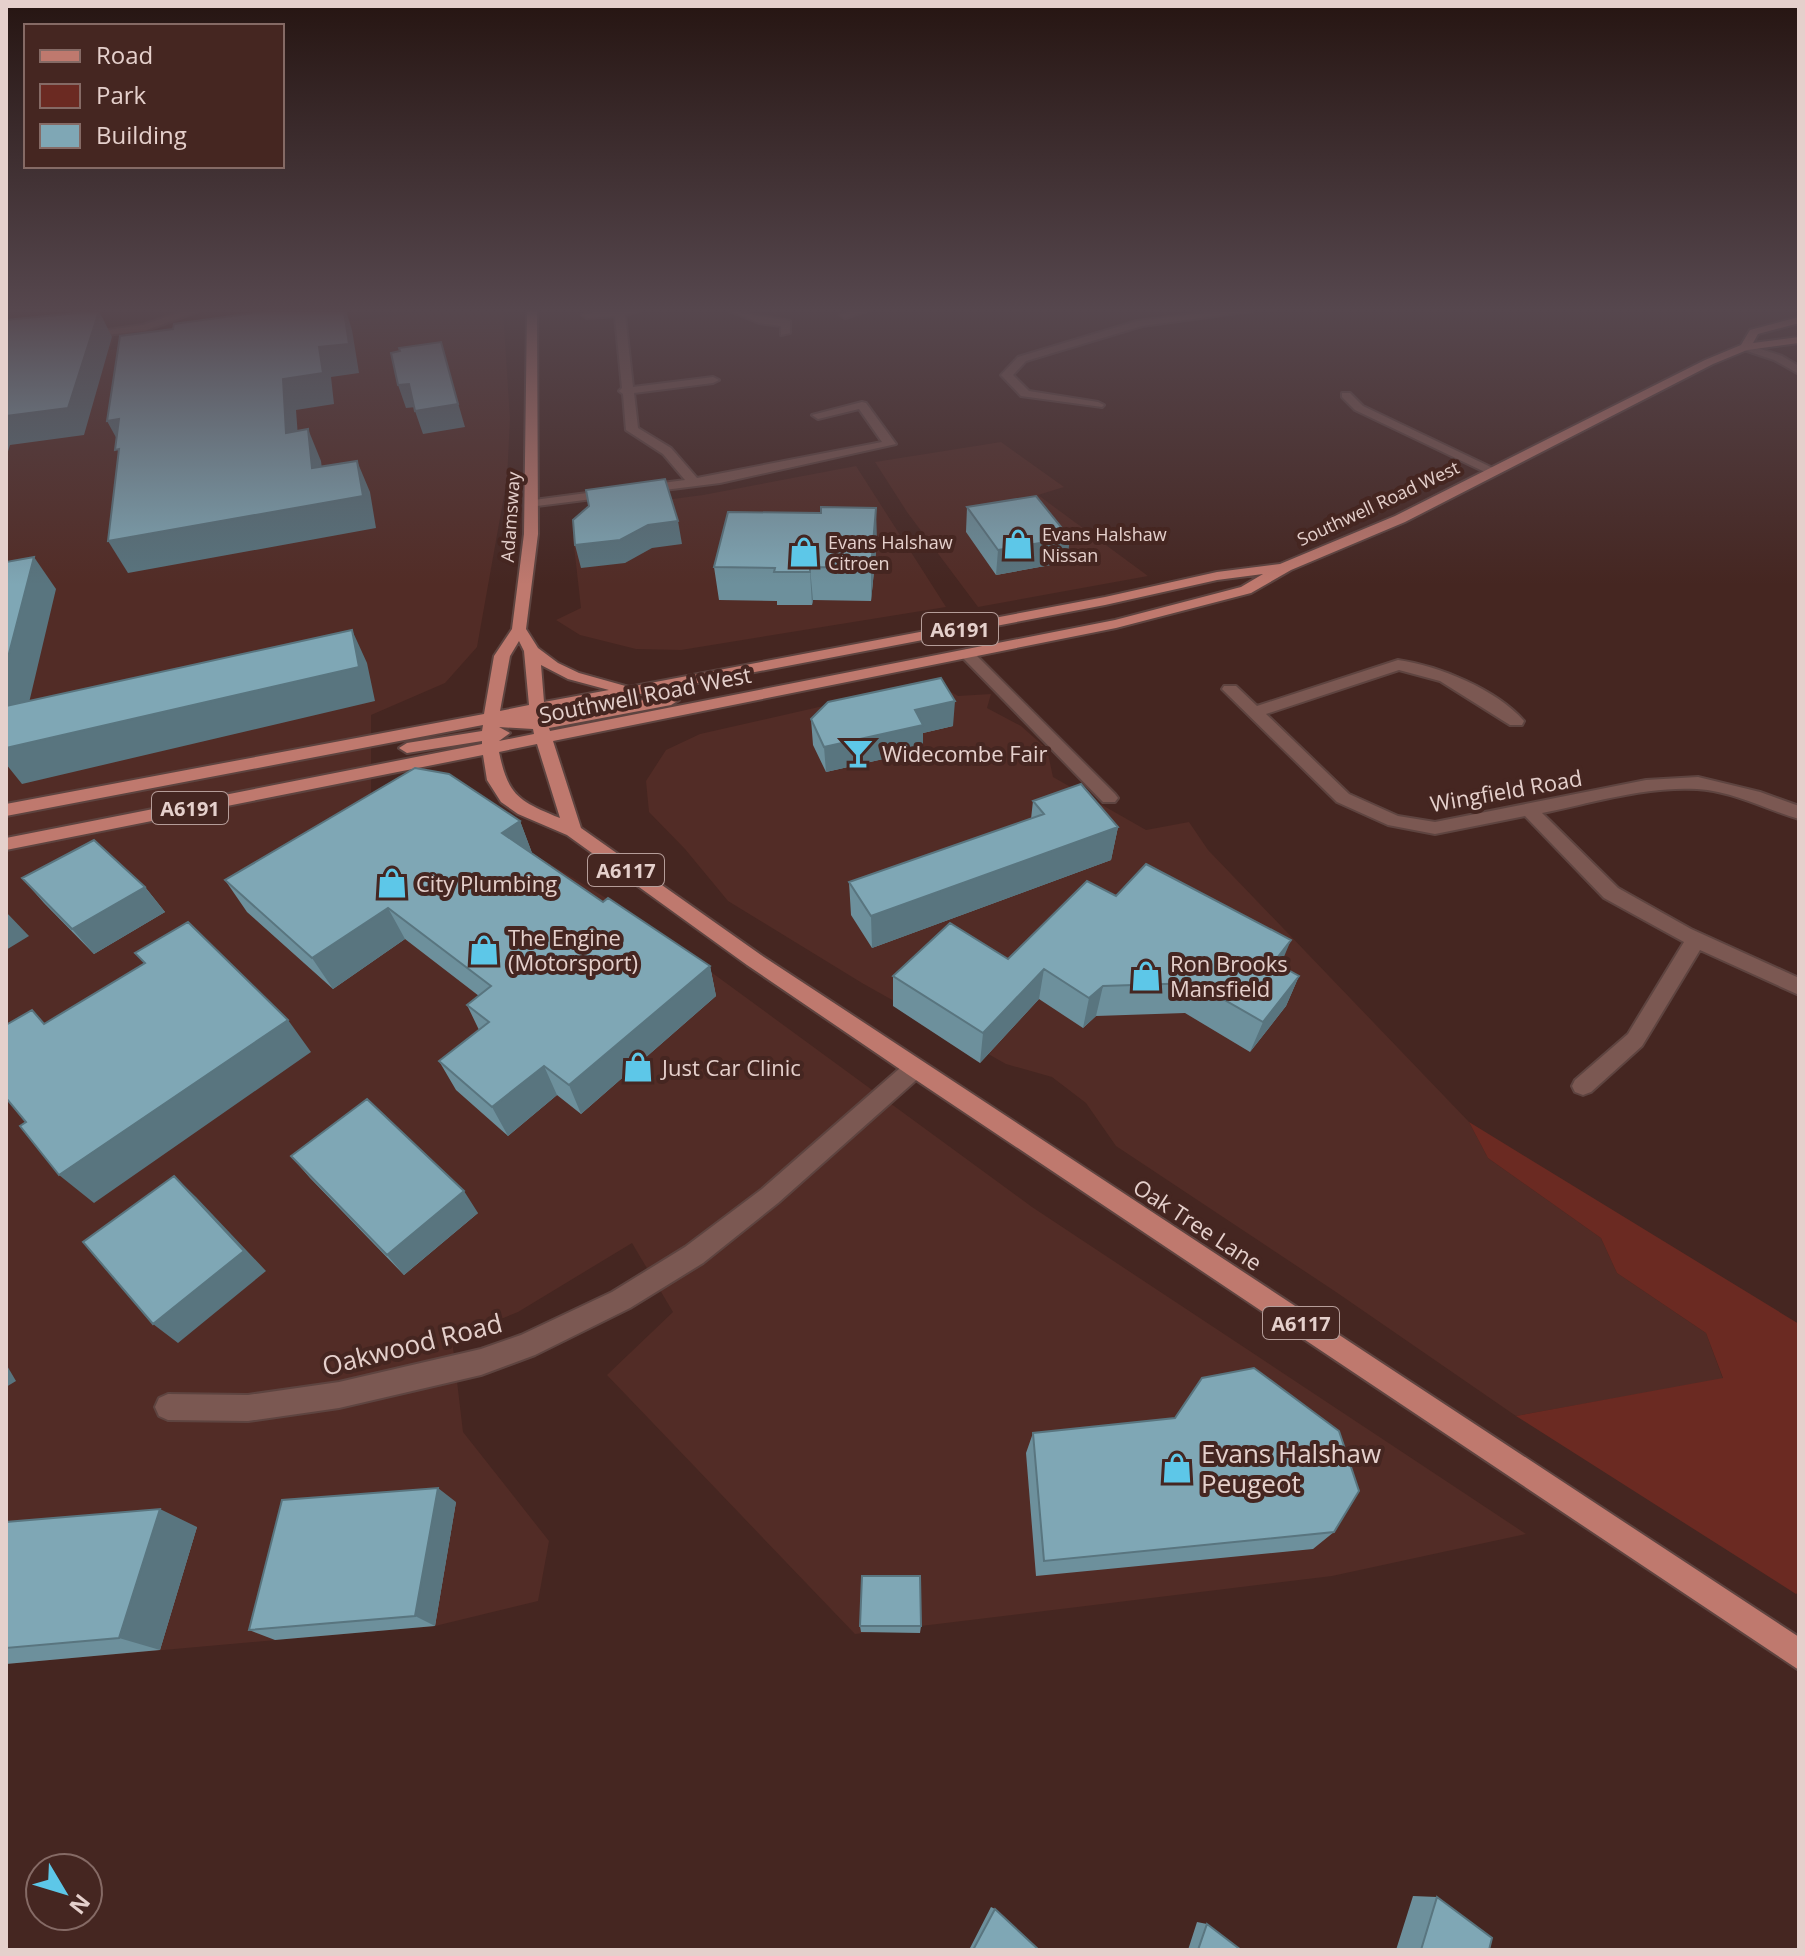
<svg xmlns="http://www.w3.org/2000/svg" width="1805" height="1956" viewBox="0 0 1805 1956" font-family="'Open Sans',sans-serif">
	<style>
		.built { fill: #522c26 }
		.green { fill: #6b2a22 }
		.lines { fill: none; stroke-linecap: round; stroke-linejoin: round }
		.minor-casing { stroke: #5e4440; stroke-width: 4 }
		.major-casing { stroke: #5e4440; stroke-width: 4 }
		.minor { fill: #7b5852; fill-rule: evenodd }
		.major { fill: #bf796e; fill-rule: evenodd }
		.wall { fill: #6d909c }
		.shaded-wall { fill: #59757f }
		.building { fill: #7fa7b5; stroke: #59757f; stroke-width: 2 }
		.labels { text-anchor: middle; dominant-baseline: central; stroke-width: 8; stroke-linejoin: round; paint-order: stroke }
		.far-street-label { font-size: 18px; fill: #e5d0cc; stroke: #452621 }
		.far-poi-label { font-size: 18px; fill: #e5d0cc; stroke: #452621; text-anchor: start }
		.shield { fill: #452621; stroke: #b59d99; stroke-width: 2 }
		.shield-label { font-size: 20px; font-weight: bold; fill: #e5d0cc }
		.street-label { font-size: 22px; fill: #e5d0cc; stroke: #452621 }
		.poi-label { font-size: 22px; fill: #e5d0cc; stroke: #452621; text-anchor: start }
		.near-street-label { font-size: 26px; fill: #e5d0cc; stroke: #452621 }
		.near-poi-label { font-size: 26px; fill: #e5d0cc; stroke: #452621; text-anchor: start }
	</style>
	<rect width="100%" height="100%" fill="#452621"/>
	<path class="built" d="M436,311h67l7,108 -3,60 -30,168 -32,36 -74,32v91h92l69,47 97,59 403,295 494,327 -194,42 -477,58 -248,-259 66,-63 -41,-69 -114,69 -66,27 11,93 86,109 -11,60 -103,25 -429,38v-1318l109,-12 -5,16z
		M1001,442l63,45 -26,8 110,81 -170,31 -71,-95 -32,-50z
		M856,466l90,141 -265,43 -45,-1 -56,-14 -24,-15 25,-12 -8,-71 22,-4 -5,-23 113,-15z
		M933,681l25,15 33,-2 -4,14 34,18 26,23 6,28 93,53 43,-8 19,28 261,272 19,36 113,80 16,35 89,60 17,46 -207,37 -180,-124 -220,-146 -30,-43 -34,-26 -46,-13 -144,-81 -134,-82 -43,-52 -36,-37 -3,-31 20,-31 34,-16z"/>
	<path class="green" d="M1469,1122l330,202v268l-3,2 -280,-178 207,-38 -17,-45 -89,-60 -16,-35 -113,-80z"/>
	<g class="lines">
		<g class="minor-casing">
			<path id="minor" d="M184,311h15l-55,20 -59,6 -5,-3 63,-9z
				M598,311h40l-13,4 8,72 80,-10 6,3 -6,3 -79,10 4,35 33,20 26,30 185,-36 -23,-33 -41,10 -6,-4 50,-13 4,1 30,41 -176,39 -191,24 -1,-3 6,-4 151,-20 -22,-26 -37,-24 -3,-36 -4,-3 3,-3 -7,-72 -28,2 -5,-3z
				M730,311l60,10v12l-9,2v-9l-22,-3z
				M849,311h18l-22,7 -5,-3z
				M1220,311h32l-110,15 -116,35 -13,14 16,16 69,11 6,3 -2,2 -81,-11 -20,-21 17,-18 119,-36z
				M1745,344l37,12 17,10v8l-25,-14 -33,-11 -1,-2z
				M1342,393h8l13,13 136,65 -10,3 -134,-64 -13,-13z
				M967,649l5,2 143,143 3,4 -3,4h-12l-141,-145v-6z
				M1398,660c41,6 98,29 126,61l-2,4h-12l-70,-44 -41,-11 -133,44 83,80 49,22 37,6 211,-42 52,-3 62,15 39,14v13c-34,-10 -67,-28 -102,-30 -51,-3 -105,14 -155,24l76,75 73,41 108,49v17l-99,-45 -58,96 -51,46 -8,3 -8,-3 -3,-6 3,-6 53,-46 56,-92 -80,-44 -79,-82 -90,18 -47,-9 -51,-23 -115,-113 2,-3h12l21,20z
				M915,1059l8,3 3,6 -3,6 -145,129 -75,60 -73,45 -95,47 -54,20 -142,33 -91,13 -80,-1 -9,-4 -4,-9 4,-9 9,-4 80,1 91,-13 142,-33 40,-14 91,-43 73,-45 77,-58 145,-127z"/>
		</g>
		<g class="major-casing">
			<path id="major" d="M527,311h10l1,223 -12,95 12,19 20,15 21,10 50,14 476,-90 112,-25 63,-8 115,-48 310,-156 36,-15 9,-15 49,-13v6l-41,11 -5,9 46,-6v6l-52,7 -34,14 -308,158 -114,48 -40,23 -135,35 -563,113 28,87 180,127 1038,682v33l-892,-596 -160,-109 -180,-130 -49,-21 -17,-12 -14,-22 -4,-25 -477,95v-12l476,-94v-3l-75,12 -8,-5 8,-5 75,-12 1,-6 -477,91v-12l478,-90 10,-58 18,-27 12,-95zM1263,574l-22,13 -126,33 -565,111 -1,-3 122,-23 8,-5 -8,-5 -124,23 -1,-6 559,-107 112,-25zM519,641l5,10 5,54 -29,6 10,-55zM541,665l27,14 41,11 -65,12zM499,727l34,2 1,5 -35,7 11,-8zM537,744l23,74c-41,-17 -52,-22 -61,-66z"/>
		</g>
		<use href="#minor" class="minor"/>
		<use href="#major" class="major"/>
	</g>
	<path class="wall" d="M967,507l100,55 -71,13 -30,-43z
		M877,541l-6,60 -58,-1 -1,5h-35v-4l-58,-1 -5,-33z
		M811,719l142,7 -30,7v17l-97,22 -13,-27z
		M1033,801l85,26 -7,33 -239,88 -21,-33 -2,-33 182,-63z
		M520,821l12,32 71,49 107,64 6,30 -135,118 -24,-19 -49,41 -52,-46 -17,-29 40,-31 -12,-25 12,-9 -74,-57 -72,50 -86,-77 -22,-32z
		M22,878l123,9 20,25 -71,42 -50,-51z
		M1116,896l164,69 19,11 -13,30 -36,46 -65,-39 -89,3 -13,12 -44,-29 -59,64 -87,-57v-30l115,-17z
		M291,1156l187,57 -74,62 -94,-97z
		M1033,1433l301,99 -21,17 -277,27 -10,-123z
		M456,1502l-21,124 -160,14 -26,-10z
		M6,1522l191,5 -37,123 -154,14z
		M860,1626h61l-1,7 -59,-1z
		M1413,1896l24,1 52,53h-93z
		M991,1907l4,2 44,41h-70z
		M1197,1922l10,2 34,26h-53z"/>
	<path class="shaded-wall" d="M99,311l13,26 -28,98 -74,10 -4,13v-42z
		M344,311h2l6,19 7,43 -28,4 3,27 -38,6 4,54 -14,-31 -3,-54 36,-32z
		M447,365l18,62 -42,7 -8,-23z
		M409,384l7,23 -10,1 -8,-23z
		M119,419l5,33 -17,-31z
		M308,429l13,32 5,39 -14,-32z
		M357,461l13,31 6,36 -248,45 -20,-32z
		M876,508l1,33 -6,60v-33z
		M678,521l4,23 -30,4 -27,15 -44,5 -6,-23 73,-20z
		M1070,538l-3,24 -71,13 2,-25z
		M34,557l22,32 -37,156 333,-115 15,33 8,38 -353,83 -16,-20v-99z
		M810,567l3,33 -1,5 -2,-33z
		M955,701l-2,25 -30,7v17l-97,22 -2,-25 91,-37z
		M520,821l12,32 -30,-20z
		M1118,827l-7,33 -239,88 -1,-32z
		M145,887l20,25 -71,42 -22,-25z
		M388,908l17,31 -72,50 -21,-31z
		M6,912l23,24 -23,14z
		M1291,940l-13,31 -4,-9z
		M710,966l6,30 -135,118 -12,-29z
		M1044,969l-5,30 -59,64 3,-30z
		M1299,976l-13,30 -36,46 13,-30z
		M1103,986l-7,30 -13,12 6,-30z
		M288,1020l23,32 -217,151 -35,-28z
		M544,1066l13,29 -49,41 -16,-29z
		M174,1176l22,21 70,74 -88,72 -25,-19z
		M464,1191l14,22 -74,62 -17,-20z
		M6,1364l10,17 -10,6z
		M438,1488l18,14 -21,124 -20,-10z
		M160,1509l37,18 -37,123 -41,-12z"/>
	<path class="building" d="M99,311l-31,97 -62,8v-96z
		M269,311h75l5,33 -30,3 4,26 -40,6 3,54 22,-4 4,39 45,-7 6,35 -255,45 11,-92 -4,1 4,-31 -12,2 13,-85 53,-7 1,-5z
		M441,342l17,62 -43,7 -6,-27 -11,1 -7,-32 9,-2 -1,-3z
		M665,479l13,42 -30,4 -28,15 -45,5 -2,-25 16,-14 -3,-16z
		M1036,496l34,42 -72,12 -31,-43z
		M821,507l55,1 -5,60 -61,-1v5h-36l1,-4 -61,-1 14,-55 93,1z
		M34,557l-28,108v-103z
		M352,630l7,37 -353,81v-42z
		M941,678l14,23 -40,9 8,15 -99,22 -13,-28 17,-17z
		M415,768l34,6 71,47 -18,12 101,69 5,-4 102,68 -141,119 -25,-19 -52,41 -53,-46 50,-39 -22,-17 24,-19 -103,-78 -76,50 -87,-78z
		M1081,784l37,43 -247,89 -22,-34 195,-68 -11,-13z
		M94,840l51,47 -73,42 -50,-51z
		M1146,864l145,76 -17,22 25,14 -36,46 -68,-39 -92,3 -14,12 -45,-29 -61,64 -90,-57 57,-53 58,36 79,-78 29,15z
		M188,922l100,98 -229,155 -39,-49 6,-4 -20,-24v-73l26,-15 12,14 101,-61 -10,-10z
		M367,1099l97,92 -77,64 -96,-99z
		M174,1176l70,75 -91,73 -70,-82z
		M1254,1368l85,63 20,60 -25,41 -290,29 -11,-128 142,-15 27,-40z
		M438,1488l-23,128 -166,14 33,-130z
		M160,1509l-41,129 -113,10v-126z
		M862,1576h58l1,50h-61z
		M1437,1897l55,41 -3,12h-68z
		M995,1909l44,41h-66z
		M1207,1924l34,26h-43z"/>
	<linearGradient id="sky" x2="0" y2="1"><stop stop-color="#261512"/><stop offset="0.53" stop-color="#56474e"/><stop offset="1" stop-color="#56474e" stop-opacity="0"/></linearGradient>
	<rect width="1805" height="585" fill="url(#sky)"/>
	<defs>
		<g id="shop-bare" transform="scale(2.4)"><path d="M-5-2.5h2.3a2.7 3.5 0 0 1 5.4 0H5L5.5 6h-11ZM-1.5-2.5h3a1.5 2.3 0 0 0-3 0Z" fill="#5dc7e8" stroke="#452621" stroke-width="2.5" paint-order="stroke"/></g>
		<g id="bar-bare" transform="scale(2.4)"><path d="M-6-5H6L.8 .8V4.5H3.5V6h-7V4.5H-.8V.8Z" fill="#5dc7e8" stroke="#452621" stroke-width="2.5" paint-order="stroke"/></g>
	</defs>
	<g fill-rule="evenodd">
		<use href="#shop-bare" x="1018" y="544"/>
		<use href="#shop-bare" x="804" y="552"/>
		<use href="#bar-bare" x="858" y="753"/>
		<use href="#shop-bare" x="392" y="883"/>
		<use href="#shop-bare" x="484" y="950"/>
		<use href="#shop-bare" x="1146" y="976"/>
		<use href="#shop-bare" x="638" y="1067"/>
		<use href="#shop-bare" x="1177" y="1468"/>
	</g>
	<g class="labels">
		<g class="far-street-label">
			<text transform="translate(1378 503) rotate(-25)">Southwell Road West</text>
			<text transform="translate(510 517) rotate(-86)">Adamsway</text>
		</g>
		<g class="far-poi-label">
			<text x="1042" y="534">Evans Halshaw<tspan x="1042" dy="21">Nissan</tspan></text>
			<text x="828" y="542">Evans Halshaw<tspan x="828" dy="21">Citroen</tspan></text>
		</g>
		<g class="shield">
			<rect x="922" y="613" width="76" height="32" rx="6"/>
			<rect x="152" y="792" width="76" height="32" rx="6"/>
			<rect x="588" y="854" width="76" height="32" rx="6"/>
			<rect x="1263" y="1307" width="76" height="32" rx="6"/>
		</g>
		<g class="shield-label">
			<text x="960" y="629">A6191</text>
			<text x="190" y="808">A6191</text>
			<text x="626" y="870">A6117</text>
			<text x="1301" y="1323">A6117</text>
		</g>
		<g class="street-label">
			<text transform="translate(645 694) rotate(-11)">Southwell Road West</text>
			<text transform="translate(1506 790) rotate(-10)">Wingfield Road</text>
			<text transform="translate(1198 1224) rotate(33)">Oak Tree Lane</text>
		</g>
		<g class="poi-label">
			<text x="882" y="753">Widecombe Fair</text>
			<text x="416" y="883">City Plumbing</text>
			<text x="508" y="937">The Engine<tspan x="508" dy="25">(Motorsport)</tspan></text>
			<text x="1170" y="963">Ron Brooks<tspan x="1170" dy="25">Mansfield</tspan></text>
			<text x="662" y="1067">Just Car Clinic</text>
		</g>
		<g class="near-street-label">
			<text transform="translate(412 1344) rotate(-14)">Oakwood Road</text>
		</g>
		<g class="near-poi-label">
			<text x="1201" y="1453">Evans Halshaw<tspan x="1201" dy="30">Peugeot</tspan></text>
		</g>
	</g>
	<rect width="1805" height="1956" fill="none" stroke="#e5d0cc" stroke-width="16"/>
	<rect x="24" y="24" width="260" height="144" fill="#452621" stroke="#856a65" stroke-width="2"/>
	<rect x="40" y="50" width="40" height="12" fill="#bf796e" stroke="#856a65" stroke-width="2"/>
	<text x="96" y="64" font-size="24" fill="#e5d0cc">Road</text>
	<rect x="40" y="84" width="40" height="24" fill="#6b2a22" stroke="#856a65" stroke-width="2"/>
	<text x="96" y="104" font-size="24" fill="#e5d0cc">Park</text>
	<rect x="40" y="124" width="40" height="24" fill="#7fa7b5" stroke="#856a65" stroke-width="2"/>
	<text x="96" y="144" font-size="24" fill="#e5d0cc">Building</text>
	<g transform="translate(64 1892) rotate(128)"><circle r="38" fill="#452621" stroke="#856a65" stroke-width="2"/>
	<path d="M0-6L14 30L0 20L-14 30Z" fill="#5dc7e8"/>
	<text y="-12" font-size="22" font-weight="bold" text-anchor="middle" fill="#e5d0cc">N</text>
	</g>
</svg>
